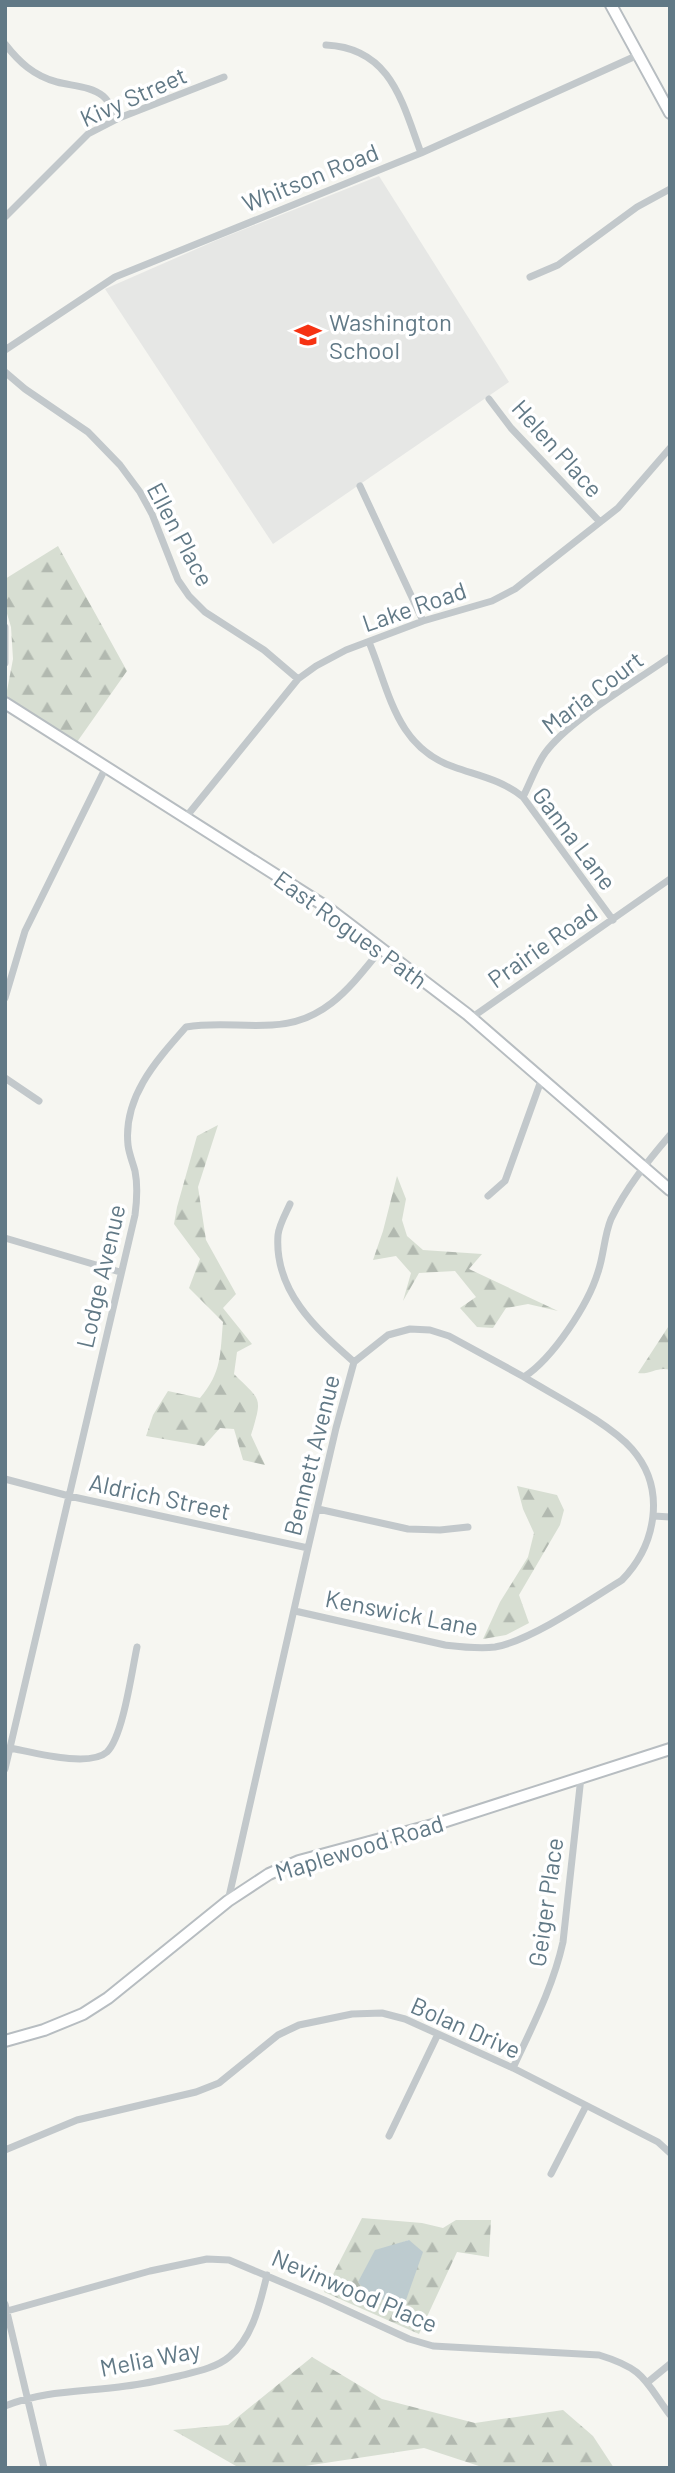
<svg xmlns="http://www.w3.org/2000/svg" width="675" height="2473" viewBox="0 0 675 2473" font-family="Barlow,sans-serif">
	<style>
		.built { fill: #e6e7e5 }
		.forest { fill: url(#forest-firs); fill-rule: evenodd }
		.water { fill: #bdcbcf }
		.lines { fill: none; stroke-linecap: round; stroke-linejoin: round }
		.secondary-casing { stroke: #b7bdc1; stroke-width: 14 }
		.street { stroke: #c2c8cb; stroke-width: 7 }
		.secondary { stroke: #fff; stroke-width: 10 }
		.labels { text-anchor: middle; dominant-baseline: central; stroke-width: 7; stroke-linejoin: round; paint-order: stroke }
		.street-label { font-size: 24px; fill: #617986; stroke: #fff }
		.poi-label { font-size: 24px; fill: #617986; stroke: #fff; text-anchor: start }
	</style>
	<defs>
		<pattern id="forest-firs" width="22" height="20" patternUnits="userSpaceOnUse" patternTransform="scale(1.75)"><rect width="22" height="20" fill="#d7ded2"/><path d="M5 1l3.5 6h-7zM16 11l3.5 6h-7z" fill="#b2b9b0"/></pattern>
	</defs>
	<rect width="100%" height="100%" fill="#f6f6f1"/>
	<path class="built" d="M379,176l130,206 -236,162 -168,-255 112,-49z"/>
	<path class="forest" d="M58,546l69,125 -50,71 -71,-46 7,-37 -2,-32 -6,-20v-28z
		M218,1125l-20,62 8,53 30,54 -13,14 29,36 -15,8 -3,22c27,27 29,22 17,61l14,30 -22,-5 -9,-31 -14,-1 -16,18 -58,-10 7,-21 15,-24 32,7c22,-26 20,-44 23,-76l-34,-34 11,-29 -26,-35 3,-17 20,-71z
		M397,1176l9,23 -4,21 5,16 16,14 59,4 -13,15 89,42 -30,-7 -22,4 -13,20 -16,-1 -17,-19 16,-11 -21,-26 -36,2 -16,28 8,-28 -15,-17 -23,4 10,-29z
		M670,1324v46c-12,-4 -20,5 -32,3z
		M517,1486l40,9 7,15 -4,15 -41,70 10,28 -23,12 -23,4 17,-37 28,-45 6,-24 -11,-24z
		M362,2218l60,5 21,5 13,-8h35l-2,37 -32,-5 -38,82 -95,-42zM409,2240l-19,61 8,-57z
		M312,2357l70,42 93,24 88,-13 30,26 21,32h-129l-61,-20 -132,20 -56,-2 -63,-36 55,-5z"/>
	<path class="water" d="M409,2240l14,12 -17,48c-24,2 -32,1 -48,-18l17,-32z"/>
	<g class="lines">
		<g class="secondary-casing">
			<path id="secondary" d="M611,5l59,108
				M5,703l323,205 139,106 203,176
				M5,2041l39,-11 39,-16 25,-16 120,-97 41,-27 30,-13 141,-38 230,-74"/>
		</g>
		<path class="street" d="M5,44c14,18 29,32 52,38 15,4 34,4 46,14 7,6 11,16 16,22
			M326,45c65,3 76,57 95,108
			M5,217l83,-83 31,-16 105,-41
			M530,277l28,-12 79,-58 33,-18
			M5,350l110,-73 306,-124 217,-98
			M5,372l20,17 63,43 32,33 20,27 12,22 26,66 11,16 16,16 59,38 34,29
			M489,399l22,29 89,94
			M360,486l63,135
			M5,627v36
			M369,642c21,51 27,105 85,125 25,9 48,13 69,30l90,123
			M523,797c7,-14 13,-31 22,-44 24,-33 90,-71 125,-96
			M186,817l112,-138 18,-13 30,-16 77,-29 69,-20 23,-12 103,-81 52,-60
			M5,998l20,-67 81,-164
			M471,1018l199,-139
			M5,1078l34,23
			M488,1196l17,-15 37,-103
			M290,1204c-4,9 -11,21 -12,31 -4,56 38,94 76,127
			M5,1238l115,34
			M5,1479l64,17 239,52
			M318,1509l90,20 32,1 28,-3
			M654,1516l16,1
			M295,1611l150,34c17,2 33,4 50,2 35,-6 95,-47 127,-67 34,-35 45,-91 10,-131 -23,-26 -77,-53 -108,-72
			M10,1748c22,4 79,20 97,4 16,-15 25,-82 30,-105
			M5,1769l130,-554c2,-15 3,-29 0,-44 -2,-8 -6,-17 -7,-26 -5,-48 28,-84 58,-118 30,-5 56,0 86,-2 53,-2 79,-39 110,-77
			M228,1901l80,-353 28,-120 18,-66 34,-27 22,-6 20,1 19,6 75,41c29,-19 64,-72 74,-105 6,-17 6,-36 13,-53 15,-31 36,-57 59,-84
			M513,2068c19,-41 40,-81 50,-126l18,-165
			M389,2136l49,-102
			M5,2150l72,-30 119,-28 23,-9 59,-48 21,-10 53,-11 30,-1 23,6 108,49 145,74 12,11
			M551,2174l35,-68
			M5,2304l39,164
			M7,2311l143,-40 57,-12 22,1 95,40 85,39 24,7 166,9c46,14 45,25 71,60
			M648,2382l22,-18
			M5,2406c40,-16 80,-14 121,-20 18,-2 36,-6 53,-10 16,-4 37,-8 50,-19 24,-19 31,-54 38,-82"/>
		<use href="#secondary" class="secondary"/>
	</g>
	<defs>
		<g id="school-bare" transform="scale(2.1)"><path d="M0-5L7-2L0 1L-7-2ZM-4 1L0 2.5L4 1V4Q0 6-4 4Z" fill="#f63212" stroke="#fff" stroke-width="2.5" paint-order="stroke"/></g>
	</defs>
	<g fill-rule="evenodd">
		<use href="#school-bare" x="308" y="335"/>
	</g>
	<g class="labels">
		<g class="street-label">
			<text transform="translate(133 96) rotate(-24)">Kivy Street</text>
			<text transform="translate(310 177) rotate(-22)">Whitson Road</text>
			<text transform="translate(558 448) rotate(48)">Helen Place</text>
			<text transform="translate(181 534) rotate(62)">Ellen Place</text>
			<text transform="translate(414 606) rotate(-19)">Lake Road</text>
			<text transform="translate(592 692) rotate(-37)">Maria Court</text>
			<text transform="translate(575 838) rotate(53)">Ganna Lane</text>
			<text transform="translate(351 929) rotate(36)">East Rogues Path</text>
			<text transform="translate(542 945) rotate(-35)">Prairie Road</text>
			<text transform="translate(100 1276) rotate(-77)">Lodge Avenue</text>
			<text transform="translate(311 1455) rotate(-76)">Bennett Avenue</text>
			<text transform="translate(160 1496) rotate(12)">Aldrich Street</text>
			<text transform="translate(402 1612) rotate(11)">Kenswick Lane</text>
			<text transform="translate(359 1847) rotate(-17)">Maplewood Road</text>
			<text transform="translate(545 1902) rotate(-82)">Geiger Place</text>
			<text transform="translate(466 2027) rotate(24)">Bolan Drive</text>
			<text transform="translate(355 2290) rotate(23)">Nevinwood Place</text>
			<text transform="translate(150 2358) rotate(-11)">Melia Way</text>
		</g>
		<g class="poi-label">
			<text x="329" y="321">Washington<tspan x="329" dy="28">School</tspan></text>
		</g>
	</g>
	<rect width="675" height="2473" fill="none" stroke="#617986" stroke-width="14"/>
</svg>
